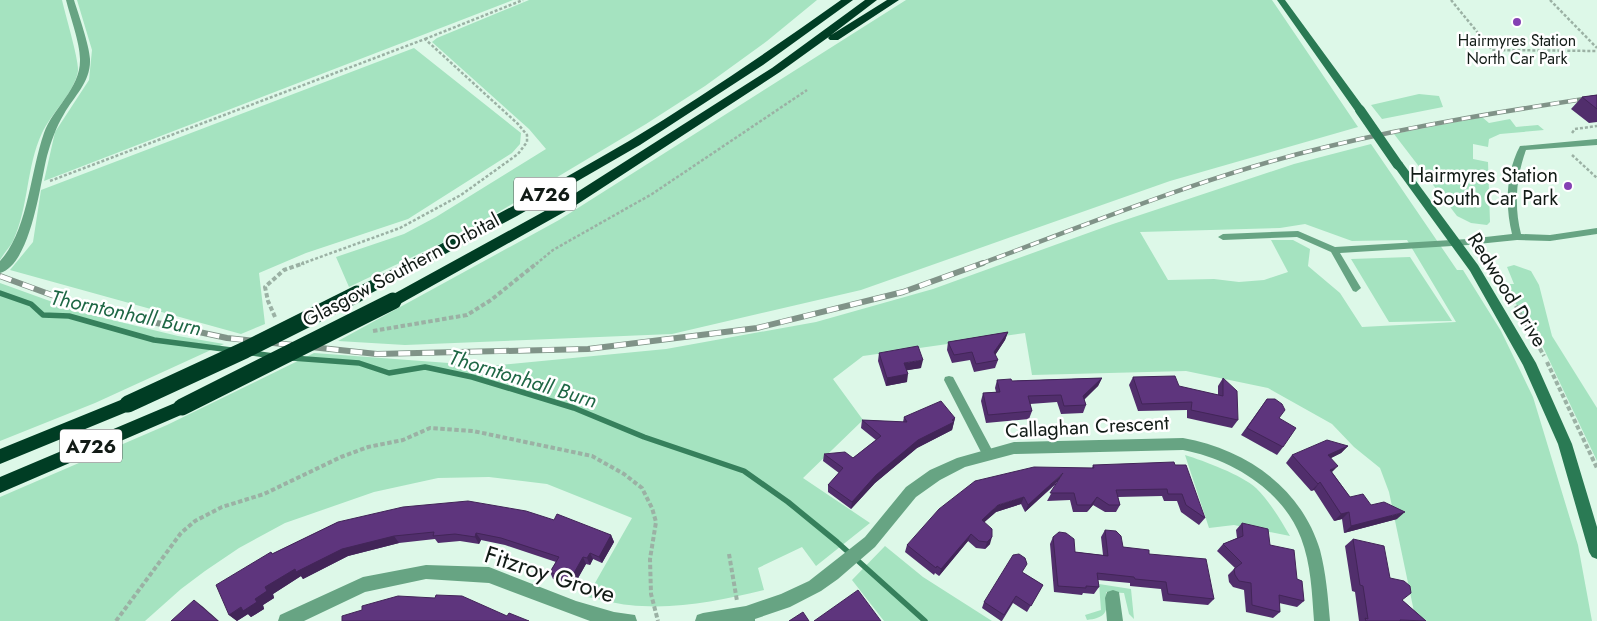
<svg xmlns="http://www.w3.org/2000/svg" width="1597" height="621" viewBox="0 0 1597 621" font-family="Jost,sans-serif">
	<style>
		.green { fill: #a5e3c0; fill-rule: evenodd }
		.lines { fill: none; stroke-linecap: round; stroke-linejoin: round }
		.stream { stroke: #36805c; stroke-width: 5.5 }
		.path-far1 { stroke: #9bb1a4; stroke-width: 2.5; stroke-dasharray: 3 2; stroke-linecap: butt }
		.path { stroke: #9bb1a4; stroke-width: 4; stroke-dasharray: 4.5 2.5; stroke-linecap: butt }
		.lane { fill: #67a483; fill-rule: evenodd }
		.street { fill: #67a483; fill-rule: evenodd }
		.secondary { fill: #2a7a54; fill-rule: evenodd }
		.highway { fill: #003d24; fill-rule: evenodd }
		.rail-far1-casing { stroke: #809388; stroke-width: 4.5 }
		.rail-casing { stroke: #809388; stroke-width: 6 }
		.rail-far1 { stroke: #fff; stroke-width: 3; stroke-dasharray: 9; stroke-linecap: butt }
		.rail { stroke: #fff; stroke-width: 4.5; stroke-dasharray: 12; stroke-linecap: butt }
		.secondary-bridge { stroke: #2a7a54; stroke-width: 10 }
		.highway-bridge { stroke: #003d24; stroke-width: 17 }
		.wall { fill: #512e6c }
		.shaded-wall { fill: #422558 }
		.building { fill: #5e357d; stroke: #422558 }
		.poi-dot { fill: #8440b3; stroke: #fff; stroke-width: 2 }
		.labels { text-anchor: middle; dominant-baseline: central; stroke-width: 5; stroke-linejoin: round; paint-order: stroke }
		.far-poi-label { font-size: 16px; fill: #121b16; stroke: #fff }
		.shield { fill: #fff; stroke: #595f5c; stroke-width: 1 }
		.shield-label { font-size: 19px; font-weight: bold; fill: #121b16 }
		.poi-label { font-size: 20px; fill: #121b16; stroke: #fff; text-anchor: end }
		.street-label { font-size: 20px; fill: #121b16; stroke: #fff }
		.water-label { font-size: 21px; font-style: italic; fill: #1e6745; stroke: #fff }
		.near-street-label { font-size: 24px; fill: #121b16; stroke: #fff }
	</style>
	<rect width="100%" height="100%" fill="#ddf8e8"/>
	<path class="green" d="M0,0h62c3,14 17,60 16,71 -3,20 -27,43 -36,62 -16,34 -13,74 -29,108 -3,6 -9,12 -13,19z
		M77,0h436l-469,181 11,-49 34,-52 3,-30z
		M529,0h288l-50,41 -62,45 -59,38 -179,107 -118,56 -13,-30 68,-23 32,-17 110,-68 -17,-20 -97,-87 5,-4z
		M906,0h366l86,127 -188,54 -309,109 -189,44 -267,11 -67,-4 221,-121z
		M414,48l107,85 -1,11 -8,9 -104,66 -102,34 -47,20 6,51 -24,10 -231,-64 23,-28 8,-52z
		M1419,94l20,2 4,11 -61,12 -11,-14z
		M1482,117l7,6 21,-4 6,8 22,-2 6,5 -44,4 -11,5 -1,8 -15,-3v15l15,3 2,60 -3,3 -16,-2 -14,-7 -63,-82z
		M1371,144l86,126h6l38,61 32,66 45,148 14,76h-176l-27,-129 -9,-24 -26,-21 -22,-23 -64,-36 -82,-17 -154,4 -7,-42 -162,23 -30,23 30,41 -60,58 67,45 -54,43 -14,-19 -44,21 6,22c-45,11 -89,20 -135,15 -14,-1 -28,-6 -42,-8l45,-79 -85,-34 -58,-7 -51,1 -64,14 -89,31 -46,25 -34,23 -24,18 -36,32h-145v-124l167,-72 147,-72 175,13 177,-17 150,-27 117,-33 180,-65 181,-60zM1305,224l47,17 55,-1 49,82 -94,5 -22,-34 -32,-27 2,-17 -17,-9h-22l17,32 -24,8 -25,2 -25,-3 -46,1 -28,-48 140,-4z
		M1410,257l42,64 -63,1 -38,-63z
		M1514,265l17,6 8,14 13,51 45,72v53l-55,-116 -14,-24 -26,-37h12l-7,-17z
		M0,283l83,30 95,23 46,8 -129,59 -95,38z
		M1185,455c19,6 57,20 71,33 14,14 24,31 34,48l-56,-11 -25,3z
		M885,546l38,31 69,44h-108l-32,-41z
		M1099,584l32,5 3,30 -5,-5 -5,-21 -18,-1c2,18 2,26 -19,28l-2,-5 16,-5z"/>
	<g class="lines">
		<path class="stream" d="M0,293l31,11 12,11 26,1 85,24 77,10
			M252,353l21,3
			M292,358l67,5 30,10 36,-6 47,10 102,31 70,29 100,34 44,31 49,40 88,79"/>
		<path class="path-far1" d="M1451,0l41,50 105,1
			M1550,0l47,48
			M425,39l98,-39
			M1572,133l3,-4 22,-3
			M1572,155l25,23
			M50,181l375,-142 93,85 9,11v7l-9,12 -57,41 -61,33 -99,36
			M1485,250l8,14
			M536,264l17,-14 99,-56 155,-104"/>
		<path class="path" d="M1492,263l52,93
			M275,317l-7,-16 -3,-14 19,-17 20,-7
			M373,331l94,-16 24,-15 46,-37
			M1547,362l50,106
			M729,554l8,47
			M116,621l65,-88 14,-12 27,-14 42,-13 77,-37 27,-10 35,-7 27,-12 43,3 119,25 32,18 18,14 10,20 4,14 -6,37 1,35 7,27"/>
		<path class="lane" d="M1597,139v6l-71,5c-10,27 -12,57 -5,84l29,1 47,-7v6l-47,7 -33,-1 -49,5 -128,8 21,35 -5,4 -3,-1 -22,-39 -34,-15 -74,3 -5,-3 5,-3 75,-3 37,16 133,-8 44,-5c-7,-28 -6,-62 8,-88z
			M949,376l4,1 39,73 2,4 -2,4 -4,1 -4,-1 -40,-78 1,-3z"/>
		<path class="street" d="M66,0h8c5,16 15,44 16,59 1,23 -16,37 -26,55 -8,13 -13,28 -17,42 -7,28 -16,108 -47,117v-12c28,-30 30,-88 44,-128 9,-25 37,-45 36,-74 0,-16 -10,-43 -14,-59z
			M1183,438c62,11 118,49 137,112 6,23 8,47 10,71h-16c-2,-28 -3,-57 -13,-83 -18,-48 -70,-79 -118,-88l-169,4 -49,13 -25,13 -24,17 -41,50 -37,32 -17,12 -31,16 -35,12v2h-60l2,-6 6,-2 43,-7 35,-12 28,-13 56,-44 41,-50 24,-17 27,-12 57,-16z
			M426,565l63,2 87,34 38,11 21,3 2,6h-47l-101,-38 -63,-4 -61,13 -61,29h-26l2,-6 83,-38z
			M1113,590l6,2 4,29h-16l-2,-23 2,-6z"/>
		<path class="secondary" d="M1277,0h8l79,108v4h-8z
			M1398,161l4,1 76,103 58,98 36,81 25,83v32l-5,-2 -3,-5 -31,-108 -35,-79 -53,-94 -77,-106z"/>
		<path class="highway" d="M841,0h12l-90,65 -123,80 -123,71 -155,82 -5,2 -5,-2 -2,-4 2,-4c93,-48 187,-96 277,-149 73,-44 143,-92 212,-141z
			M865,0h12l-46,35 56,-35h12l-61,40h-8l-2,-2 2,-2 -50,36 -207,135 -175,98 -5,2 -5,-2 -2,-4 2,-4 175,-96 209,-133z
			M128,397l6,2 2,5 -2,5 -134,55v-15z
			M182,400l6,2 2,5 -2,5 -188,81v-16z"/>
		<g class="rail-far1-casing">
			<path id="rail-far1" d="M980,264c114,-42 228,-89 346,-117 90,-22 180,-36 271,-50"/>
		</g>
		<g class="rail-casing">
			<path id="rail" d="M0,276l87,32 140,30 150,16 211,-5 169,-21 146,-36 80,-29"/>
		</g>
		<use href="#rail-far1" class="rail-far1"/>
		<use href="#rail" class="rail"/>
		<path class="secondary-bridge" d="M1360,110l38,55"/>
		<path class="highway-bridge" d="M128,404l117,-54 112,-56
			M182,407l211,-106"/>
	</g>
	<path class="wall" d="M1597,95v27l-8,1 -18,-14 11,-12z
		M1008,332l-3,8 -10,15 3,5 -3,8 -21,4 -4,-12 -18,3 -5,-13 1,-8z
		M879,353l42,15 -14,2v12l-21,4 -8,-25z
		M1133,377l85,18v-9l5,-8 15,42 -6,8 -45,-10v-8l-49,1 -9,-26z
		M1102,378l-4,8 -14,13 2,6 -3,8 -22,1 -4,-12 -27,2 2,7 -3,8 -43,4 -5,-22 2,-8 13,-1 -1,-4 2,-8 15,1z
		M1267,399l12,19 4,29 -6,8 -36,-20z
		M904,417l51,1 -3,12 -35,18 -42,35 -24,26 -23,-17v-7l11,-12 -16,-12 1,-7 29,4 23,-18 -15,-12 1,-8 41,2z
		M1348,446l-7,7 -10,5 1,14 18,25 21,8 26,14 -53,14 -2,-14 -8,2 -20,-31 -3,1 -25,-28 6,-8z
		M1093,465h82l30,53 -6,7 -18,-13 -4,-11h-13l-2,-5 -44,1 2,8 -4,7h-11l-12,-7 -6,7h-14l-3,-12 -23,1 10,-18 -32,29 -4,-8 -25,8 -12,10 6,22 -5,5 -9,-1 -8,-7 -29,35 -4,-3 -1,2 -29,-23 2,-7 185,-77z
		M554,520l57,15 3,7 -12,21 -9,-4 -3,6 -4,-1 -13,23 -20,-8 -3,-7 6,-10 -51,-17 -24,-5 -2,4 -19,-3 -22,2 -3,-4 -36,4 -51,13 -45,23 -2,-3 -28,18 1,4 -11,7 1,4 -13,8 -3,-3 -11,7 -8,-6 42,-63 1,2 66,-32z
		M1242,523l28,22 27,34 7,22 -7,6 -18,-4 1,9 -7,6 -27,-6 -2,-22 -11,-3 -4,-5 -1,-7 7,-7 -18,-17 6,-7 14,-6 -1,-8z
		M1105,530l18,17 26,7 65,45 -6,6 -45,-4 -2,-12 -31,-3v-3l-32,-3 1,7 -5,7 -11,-1 -1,2 -28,-3 -4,-48 3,-7 22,15 28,3 -2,-18z
		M1353,539l37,39 12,22 24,21h-67l-4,-29 -3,-1 -7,-45z
		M1023,573l20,12 -16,27 -14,-9 -11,18h-1l-19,-13 2,-6z"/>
	<path class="shaded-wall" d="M1008,332l-3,8 -13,20 2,-8z
		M923,360l-2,8 -18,3 1,-8z
		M908,374l-1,8 -21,4 1,-8z
		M1102,378l-4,8 -18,18 3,-8z
		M955,418l-3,12 -35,18 -42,35 -24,26 1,-7 24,-27 42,-35z
		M1348,446l-7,7 -20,10 7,-8z
		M1338,466l-7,7 -1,-3z
		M1063,473l-4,7 -34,32 3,-7z
		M1320,482l-6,8 -3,1z
		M1024,497l-3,7 -25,8 -17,15 3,-7 16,-15z
		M1097,497l-4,8 -6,7 4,-7z
		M1349,512l-7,7 -8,2 7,-7z
		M1405,512l-8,7 -53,14 7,-7z
		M476,533l5,7 -2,4 -4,-7z
		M971,534l-3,7 -29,35 2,-7z
		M611,535l3,7 -12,21 -3,-6z
		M394,536l5,7 -51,13 -45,23 -2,-3 -28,18 1,4 -11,7 1,4 -13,8 -3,-3 -11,7 -8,-6 26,-16 10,-12 30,-18 47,-20z
		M992,537l-2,7 -5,5 2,-7z
		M590,553l3,6 -3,6 -3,-7z
		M583,557l3,7 -13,23 -3,-7z
		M194,600l8,6 17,15h-1z"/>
	<path class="building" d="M1597,95v14l-15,-12z
		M1008,332l-14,20 4,8 -22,4 -4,-12 -18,3 -6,-13z
		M918,346l5,14 -19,3 4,11 -21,4 -8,-25z
		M1175,376l4,10 44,10v-18l14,13 1,29 -47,-10 1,-8 -50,2 -9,-27z
		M1102,378l-19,18 3,9 -22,1 -3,-11 -33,1 4,15 -44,4 -5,-22 17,-1 -3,-12 14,-1 1,2z
		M1267,399h8l7,5 3,6 -6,8 17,10 -13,19 -36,-19z
		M941,401l14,17 -3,2 2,2 -36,18 -42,35 -24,27 -24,-17 15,-17 -19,-14 21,-2 8,6 28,-22 -19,-16 45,2 -3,-5z
		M1327,440l21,6 -20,9 10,11 -8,4 20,27 13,-3 8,11 13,-3 21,10 -54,14 -2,-14 -8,2 -21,-32 -2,2 -26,-29z
		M1174,462l1,3h11l19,53 -19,-13 -4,-11h-14l-1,-5 -51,1 4,15h-11l-12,-8 -6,8h-14l-3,-12h-24l13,-20 -35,32 -4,-8 -26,8 -16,15 10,9v8l-5,5 -8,-1 -8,-7 -30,35 -4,-3 -1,2 -29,-23 32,-36 36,-28 59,-14 60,1 -1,-3z
		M468,501l58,10 28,9 3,-6 54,21 -12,22 -9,-4 -3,5 -4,-1 -13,23 -20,-8 9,-15 -58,-19 -25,-5 -1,4 -20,-3 -22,2 1,-4 -40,4 -52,13 -46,23 -1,-3 -30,18 2,4 -12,8 2,3 -14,9 -2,-4 -12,8 -13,-30 55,-33 1,2 66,-32 65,-15z
		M1242,523l26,6 2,16 24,5 3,29 5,2 2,20 -25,-6 1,17 -28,-7 -1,-22 -12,-2 -4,-6 -1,-6 8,-6 -19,-19 20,-8z
		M1105,530l11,1 5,5 2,11 26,3v4l57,5 8,40 -46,-5 -2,-12 -31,-3 -1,-2 -37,-4 2,14 -13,-1v2l-28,-2 -5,-49 6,-5 7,1 8,6 1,13 33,4z
		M1353,539l31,7 6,32 14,3 6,5 1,7 -9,7 24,21 -26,-1v1h-34l-1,-3 3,1 -5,-33 -3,-1z
		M1019,554l6,4 2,6 -5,8 21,13 -12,21 -15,-10 -12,19 -20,-13 29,-47z
		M858,590l23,31h-67z
		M436,595l26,1 45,20 2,-3 20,8h-187v-5l20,-6v-4l36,-10 37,2z
		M194,600l24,21h-47z
		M803,612l6,9h-20z"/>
	<g class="poi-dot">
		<circle cx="1517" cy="22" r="5"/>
		<circle cx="1568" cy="186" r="5"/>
	</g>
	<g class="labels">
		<g class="far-poi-label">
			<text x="1517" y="40">Hairmyres Station<tspan x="1517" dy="18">North Car Park</tspan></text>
		</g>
		<g class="shield">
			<rect x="514" y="177.5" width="62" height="33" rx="4"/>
			<rect x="60" y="429.5" width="62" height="33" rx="4"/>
		</g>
		<g class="shield-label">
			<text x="545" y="194">A726</text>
			<text x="91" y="446">A726</text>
		</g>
		<g class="poi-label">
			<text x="1558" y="175">Hairmyres Station<tspan x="1558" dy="23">South Car Park</tspan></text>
		</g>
		<g class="street-label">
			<text transform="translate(401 270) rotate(-28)">Glasgow Southern Orbital</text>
			<text transform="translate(1507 290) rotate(58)">Redwood Drive</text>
			<text transform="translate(1087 427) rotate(-3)">Callaghan Crescent</text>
		</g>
		<g class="water-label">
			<text transform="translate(126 313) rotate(12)">Thorntonhall Burn</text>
			<text transform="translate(523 379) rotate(17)">Thorntonhall Burn</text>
		</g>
		<g class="near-street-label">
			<text transform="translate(550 574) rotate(18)">Fitzroy Grove</text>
		</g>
	</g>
</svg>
